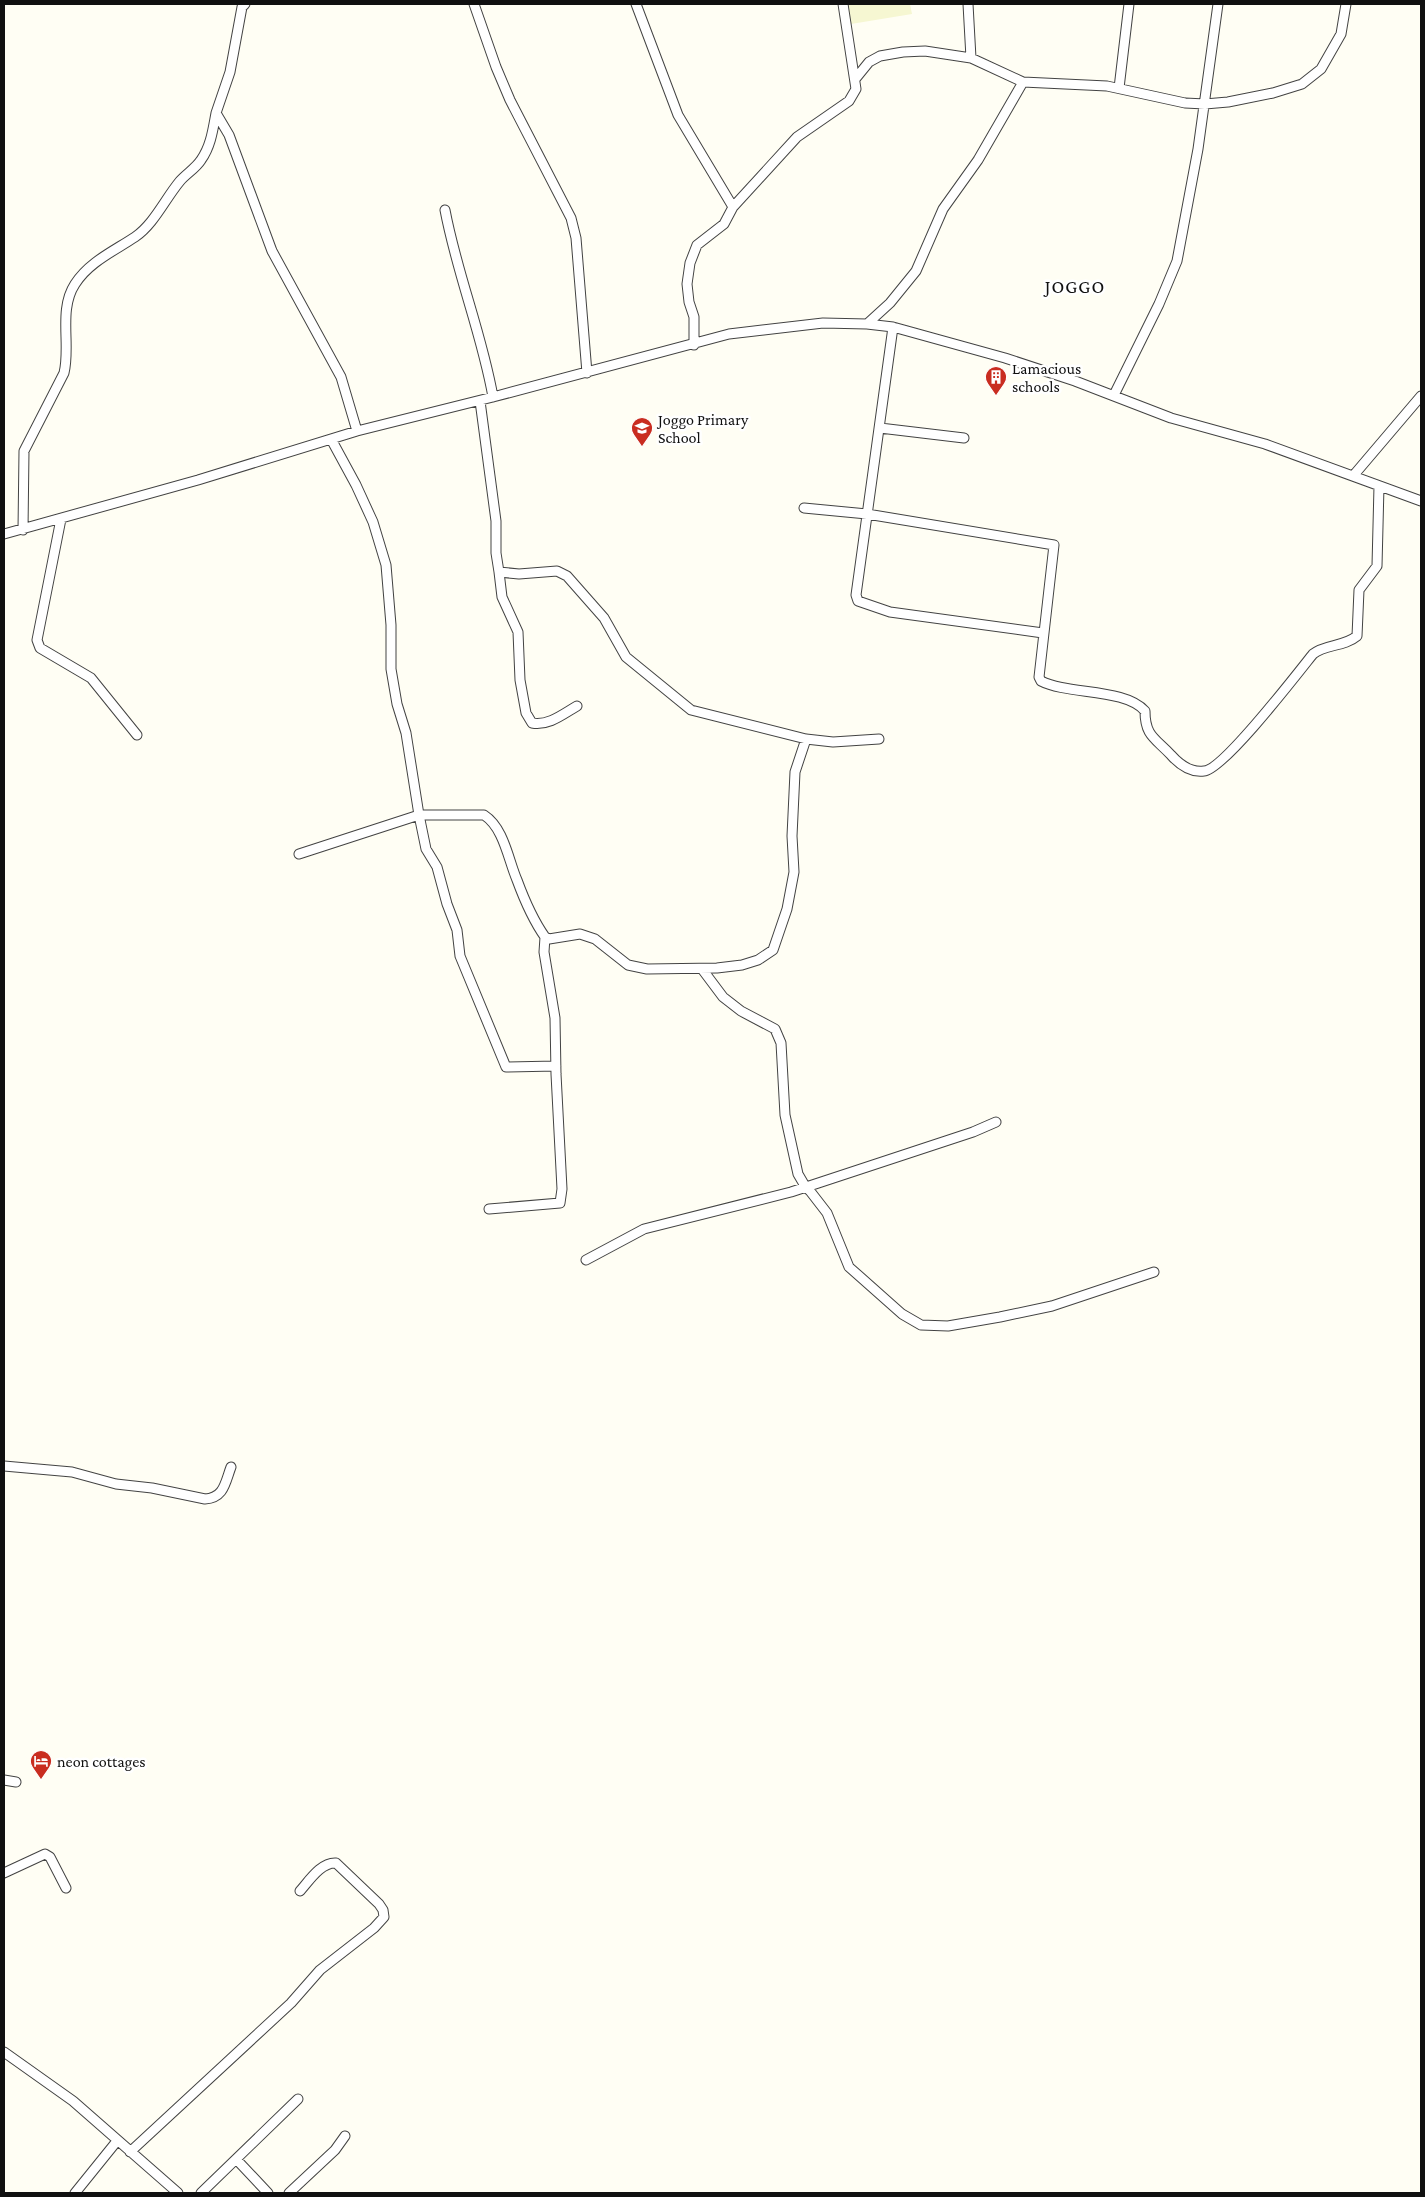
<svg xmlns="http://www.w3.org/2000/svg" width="1425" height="2197" viewBox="0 0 1425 2197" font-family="'Crimson Pro',serif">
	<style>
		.farmland { fill: #f6f7d2 }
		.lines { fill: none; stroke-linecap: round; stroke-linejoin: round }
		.street-casing { stroke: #434343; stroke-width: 11 }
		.street { stroke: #fff; stroke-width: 9 }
		.labels { text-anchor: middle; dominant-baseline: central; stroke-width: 5; stroke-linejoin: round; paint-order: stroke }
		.poi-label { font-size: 16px; fill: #101010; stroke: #fff; text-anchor: start }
		.quarter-label { font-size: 19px; letter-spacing: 1px; fill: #101010; stroke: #fff }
	</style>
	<rect width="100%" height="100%" fill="#fffef4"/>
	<path class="farmland" d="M847,4h63l2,10 -61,10z"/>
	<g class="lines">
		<g class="street-casing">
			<path id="street" d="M245,4l-3,3 -12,65 -14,41 13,22 43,116 69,126 16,54
				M474,4l22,63 14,33 61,118 5,20 11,135
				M636,4l42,111 55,92
				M968,4l3,54
				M856,78l13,-16 11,-6 23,-4 22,-1 46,7 52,24 84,4 78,17 20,1 23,-2 45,-9 29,-9 19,-15 20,-35 5,-30
				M1119,88l10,-84
				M445,210c12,64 37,124 48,187
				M867,324l23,-21 26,-32 27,-62 35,-49 45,-78
				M893,327l-37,268 2,6 32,11 153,21
				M694,345v-28l-5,-15 -2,-18 3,-21 7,-18 27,-21 9,-17 64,-70 52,-36 7,-12 -13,-85
				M1114,395l45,-91 18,-43 21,-112 20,-145
				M480,401l16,120v32l3,19 20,2 38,-3 10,5 37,42 22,39 65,53 115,29 27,3 46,-3
				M880,428l84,10
				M331,439l25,46 17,37 13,43 5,60v44l6,35 9,29 13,82h65c20,13 24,44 33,65 7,19 16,40 28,57l4,2 31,-5 15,5 33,26 19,4 70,-1 25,-3 16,-5 15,-10 14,-41 7,-37 -2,-36 3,-64 11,-33
				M1353,476l68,-80
				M804,508l63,6 187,31 -15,132 2,4c27,14 84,7 104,30 0,25 10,27 26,44 8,9 19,18 33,16 19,-1 93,-97 109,-117 12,-10 31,-7 44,-18l2,-46 18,-24 2,-80
				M61,519l-24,121 3,8 51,30 46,57
				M23,530l1,-79 40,-78c7,-28 -6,-63 11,-89 14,-22 39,-33 60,-47 19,-13 30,-38 45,-56 6,-7 16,-13 21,-21 10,-14 12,-31 15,-47
				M4,534l194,-54 159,-49 136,-34 236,-63 94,-11 44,1 26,3 112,31 70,23 96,37 94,26 156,57
				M499,572l3,25 16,35 2,48 6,33 6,10c17,3 31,-9 45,-17
				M299,854l120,-39 7,34 11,18 10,37 10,26 3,26 46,111 50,-1
				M702,969l21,28 18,14 34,18 6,14 4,72 13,59 7,12 5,5 17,22 22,54 53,47 19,11 27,1 52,-9 52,-11 102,-34
				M489,1209l71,-6 2,-14 -6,-115 -1,-56 -11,-66 1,-15
				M586,1260l58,-31 147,-37 182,-60 23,-10
				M4,1466l68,6 44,12 36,4 53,11c19,-1 20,-16 26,-32
				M4,1780l12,2
				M4,1873l41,-19 5,3 16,31
				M4,2052l69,49 105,92
				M130,2152l161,-149 29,-33 54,-42 10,-11 -1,-7 -4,-6 -43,-41c-15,-1 -27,18 -36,28
				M236,2159l32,34
				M75,2193l42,-52
				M201,2193l97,-94
				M289,2193l46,-43 10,-14"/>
		</g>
		<use href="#street" class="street"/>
	</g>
	<defs>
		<g id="building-pin" transform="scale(1.125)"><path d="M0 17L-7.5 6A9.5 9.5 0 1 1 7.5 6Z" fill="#c92d20" stroke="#fff"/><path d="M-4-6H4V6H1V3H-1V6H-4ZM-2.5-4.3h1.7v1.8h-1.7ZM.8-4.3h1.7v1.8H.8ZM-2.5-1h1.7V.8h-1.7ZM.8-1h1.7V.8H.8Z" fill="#fff"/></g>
		<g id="school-pin" transform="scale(1.125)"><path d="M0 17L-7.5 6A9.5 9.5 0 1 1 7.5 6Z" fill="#c92d20" stroke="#fff"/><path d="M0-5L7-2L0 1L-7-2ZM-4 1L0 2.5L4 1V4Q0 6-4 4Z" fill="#fff"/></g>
		<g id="hotel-pin" transform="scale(1.125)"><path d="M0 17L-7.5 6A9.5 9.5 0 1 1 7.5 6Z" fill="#c92d20" stroke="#fff"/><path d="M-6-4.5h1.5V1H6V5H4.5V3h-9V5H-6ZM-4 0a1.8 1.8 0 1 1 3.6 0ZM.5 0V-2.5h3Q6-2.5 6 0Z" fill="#fff"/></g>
	</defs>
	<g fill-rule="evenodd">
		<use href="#building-pin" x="996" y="377"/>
		<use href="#school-pin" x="642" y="428"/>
		<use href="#hotel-pin" x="41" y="1761"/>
	</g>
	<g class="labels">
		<g class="poi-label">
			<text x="1012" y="368">Lamacious<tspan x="1012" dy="18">schools</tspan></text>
			<text x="658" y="419">Joggo Primary<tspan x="658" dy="18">School</tspan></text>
			<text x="57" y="1761">neon cottages</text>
		</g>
		<g class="quarter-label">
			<text x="1075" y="286">JOGGO</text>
		</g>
	</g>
	<rect width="1425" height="2197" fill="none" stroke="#101010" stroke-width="10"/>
</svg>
